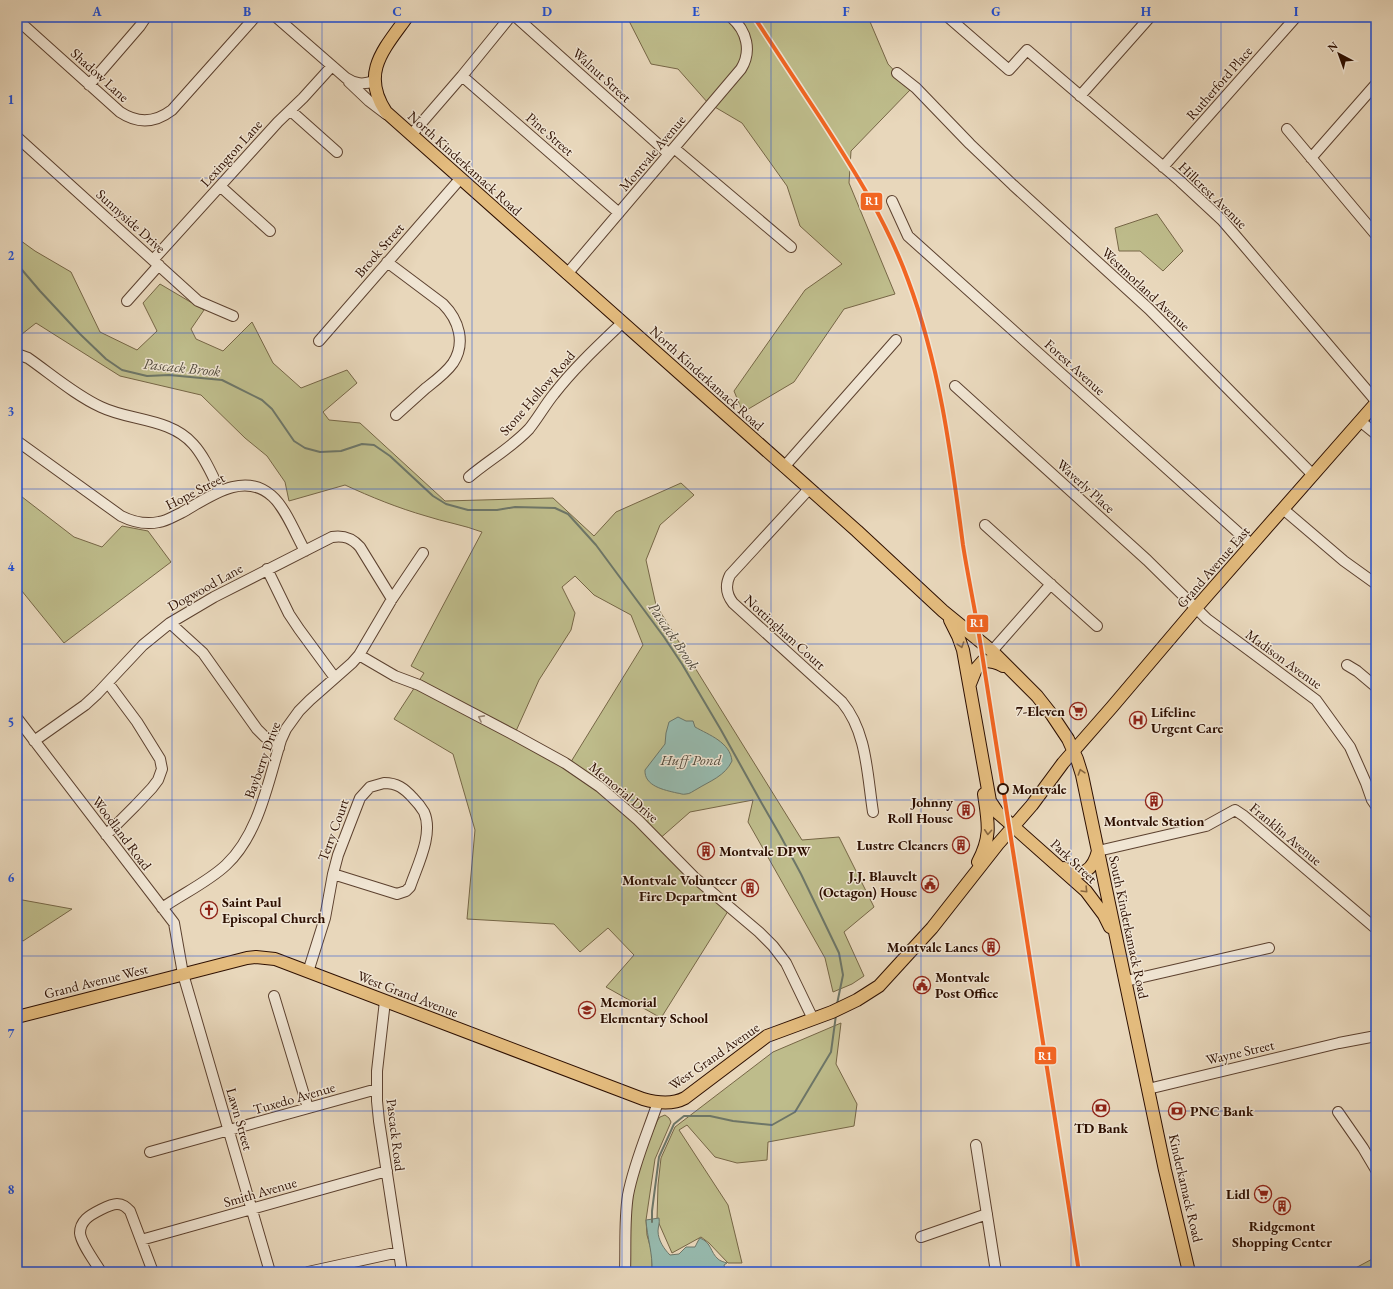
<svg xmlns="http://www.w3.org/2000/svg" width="1393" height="1289" viewBox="0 0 1393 1289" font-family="'EB Garamond',serif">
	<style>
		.green { fill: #bebc8b; stroke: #766646; fill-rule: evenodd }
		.water { fill: #97baae; stroke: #6d7668 }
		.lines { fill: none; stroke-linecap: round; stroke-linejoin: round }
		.stream { stroke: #6d7668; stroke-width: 2 }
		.minor-casing { stroke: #5c412f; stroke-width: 12 }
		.major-casing { stroke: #2d0f00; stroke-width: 14 }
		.minor { stroke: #f0e5d3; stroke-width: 10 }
		.major { stroke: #e4bc7e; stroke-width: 12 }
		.rail-1-casing { stroke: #f0e5d3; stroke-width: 7 }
		.rail-1 { stroke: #f26522; stroke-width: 4 }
		.oneway { stroke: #88663f }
		.oneway2 { stroke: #988574 }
		.grid { fill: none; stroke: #1d4ed8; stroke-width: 1; stroke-opacity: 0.55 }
		.stop-dot { fill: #f0e5d3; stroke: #2d0f00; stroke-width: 2 }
		.labels { text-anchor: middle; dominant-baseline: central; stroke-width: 3; stroke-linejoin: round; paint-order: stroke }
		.street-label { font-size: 14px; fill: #2d0f00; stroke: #f0e5d3 }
		.poi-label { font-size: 14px; font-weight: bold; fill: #2d0f00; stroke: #f0e5d3; text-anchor: end }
		.stop-label { font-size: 14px; font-weight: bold; fill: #2d0f00; stroke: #f0e5d3; text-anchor: start }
		.water-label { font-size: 15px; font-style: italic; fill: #524b3d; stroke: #f0e5d3 }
		.line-badge { stroke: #f0e5d3; stroke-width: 1.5 }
		.badge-label { font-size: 11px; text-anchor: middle; font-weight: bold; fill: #fff }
		.neatline { fill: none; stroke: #1d4ed8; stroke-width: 1.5 }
		.grid-label { font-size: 13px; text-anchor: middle; font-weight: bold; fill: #1d4ed8 }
	</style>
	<rect width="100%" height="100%" fill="#e8d7bb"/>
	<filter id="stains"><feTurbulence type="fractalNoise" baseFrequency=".005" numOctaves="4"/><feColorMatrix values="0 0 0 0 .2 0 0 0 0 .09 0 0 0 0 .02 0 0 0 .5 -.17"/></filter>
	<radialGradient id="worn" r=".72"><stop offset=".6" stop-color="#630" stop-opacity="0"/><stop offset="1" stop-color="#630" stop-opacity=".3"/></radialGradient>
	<path class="green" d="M627,17h241l20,47 23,25 -60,62 -2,32 46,111 -51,15 -50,73 -49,29 -4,-3 -7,-17 71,-101 37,-26 -42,-38 -13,-40 -45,-63 -34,-20 -30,-34 -27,-5z
		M1157,214l26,37 -20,20 -23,-20h-21l-4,-23z
		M17,238l18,13 36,21 29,60 37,18 20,-19 -14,-28 17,-19 44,26 -13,19 5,10 27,12 29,-29 21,41 28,25 46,-18 10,13 -34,29 6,8 31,3 85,78 108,-3 41,38 22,-24 65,-29 13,12 -34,30 -14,35 10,45 146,235 37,-3 35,70 -30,25 20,44 -12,8 -19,8 -8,-34 -77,-136 5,-22 -63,12 -33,29 73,67 -69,110 -55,-31 28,-32 -26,-27 -28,24 -26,-28 -87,-5 8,-89 -22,-76 -59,-35 30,-46 -13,-7 71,-134c-18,-7 -38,-10 -56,-16 -28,-8 -55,-19 -81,-31l-56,16 -4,-19 -18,-26 -22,-18 -44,-43 -81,-19 -84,-53 -19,15zM575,576l19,19 37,20 12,30 -74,120 -53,-34 23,-51 32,-50 4,-17 -13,-26z
		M17,493l57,44 28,10 20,-21 26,5 23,31 -107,81 -47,-58z
		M17,899l55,10 -49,32 -6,-4z
		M841,1023l-5,41 21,40 -3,22 -86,16 -1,18 -30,3 -22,-6 -28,-32 -8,5 49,75 14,58h-14l-19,-20 -8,-6 -29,16 -15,-34 1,-34 3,-27 14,-31 98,-75z
		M665,1115l4,3 2,4 -16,37 -9,61 1,15 5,18v19h-23l1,-68 6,-30 21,-53 3,-4z
		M1376,1257v15h-28z"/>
	<path class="water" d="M678,717l8,4h7l2,6c14,8 35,15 37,34 -7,15 -22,20 -35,28 -4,2 -7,5 -11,5 -4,1 -6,-1 -9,-1 -13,-3 -33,-7 -32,-23l20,-26 1,-11 3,-11z
		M659,1218c1,5 -1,9 -1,13 0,9 6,18 12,24l9,-1 7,-7h9l3,-6 2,-3c12,5 10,14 18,21 2,2 6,3 9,4l-3,2 2,7h-74c1,-18 -5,-35 -6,-52z"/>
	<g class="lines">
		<path class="stream" d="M17,264l23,27 40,43 26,25 16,11 25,6 22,-1 53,5 40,20 10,9 22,32 11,7 15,4 21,-1 21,-7 12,1 16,11 43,40 13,8 22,6h29l18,-3 40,1 13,6 28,31 68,92 18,27 39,66 40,72 19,33 21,39 38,79 4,22 -6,29
			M652,1222v-11l7,-54 15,-33 10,-8h26l23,5 39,4 23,-13 36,-60 5,-37"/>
		<g class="minor-casing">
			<path id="minor" d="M17,17l4,6 99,89c18,12 35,11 52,-2l83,-93
				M276,17l70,61c9,6 17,7 28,3
				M516,17l153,137
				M948,17l61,53 18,-20 153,131 42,39 19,22 135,159
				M897,73l19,15 54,56 43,41 136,124 164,166
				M462,76l157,137
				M349,82l20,19 17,13
				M89,85l51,-59 6,-9
				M1080,96l70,-79
				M291,111l46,41
				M1287,129l89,106
				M411,135l51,-59 48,-59
				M17,137l181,164 35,15
				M674,148l117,99
				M1311,158l65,-74
				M1163,167l133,-150
				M220,186l50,45
				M892,201l16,35 344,309
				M153,260l125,-138 25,-24 29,-32
				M387,262l56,42c16,16 23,39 10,59 -7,10 -18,18 -27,25 -10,9 -20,18 -30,27
				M567,274l174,-205c11,-18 6,-38 -10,-52
				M127,301l32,-36
				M319,341l141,-162
				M17,354l11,4c23,16 47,37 73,49 29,14 69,11 92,37 12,13 19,31 27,47
				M955,386l192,174 60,59 109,81 34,47 16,36 6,17 4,6
				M1360,421l16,13
				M17,441l104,75c12,6 24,9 38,6 8,-1 15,-6 22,-9 27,-15 62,-43 91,-17 13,11 24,39 33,55
				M784,467l112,-127
				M469,477c20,-17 42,-29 60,-48 9,-11 16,-24 25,-35 20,-26 45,-49 68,-71
				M809,489l-79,86c-5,10 -4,19 3,28l109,99c25,30 25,72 31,110
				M1283,509l61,52 32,23
				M985,525l112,101
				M267,569l22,45 10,15 36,49
				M170,623l33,30 54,76 7,7 15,12
				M992,651l59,-67
				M359,655l36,21 24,9 97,51 49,27 35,24 38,33 56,57 65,55 14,14 13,17 27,56
				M1347,665l10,6 19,16
				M17,718l157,205 9,51 87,298
				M34,741l51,-36 12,-11 46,-49 27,-22 44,-26 118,-60c12,-2 20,1 28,10l32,52
				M384,783c13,0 20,5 29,15 4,4 8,9 11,14 10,22 -7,54 -14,75l-4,4 -9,3 -64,-20 5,-19 22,-57 10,-11z
				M106,835l29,-29 17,-18 6,-8 4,-11 -2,-10 -23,-37 -29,-39
				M1098,851l108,-25 29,-16 9,6 130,111
				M162,908c20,-14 46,-26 64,-43 33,-31 42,-83 55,-125l5,-11 13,-18 11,-11 42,-37 7,-8 33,-56 31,-46
				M308,972l17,-54 8,-44
				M1126,981l143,-33
				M274,996l34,112
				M385,1001l-8,70v30l2,20 23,151
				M1148,1089l191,-46 37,-7
				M1338,1112l25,36 13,22
				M976,1145l20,127
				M150,1152l227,-63
				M921,1237l66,-23
				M141,1240l246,-69
				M101,1272c-5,-9 -20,-28 -21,-39 0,-5 2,-10 6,-14 5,-5 24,-15 31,-15 6,0 9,3 13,7l23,61
				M308,1272l91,-20
				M625,1272c1,-25 -1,-52 3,-77 6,-32 20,-63 30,-93"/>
		</g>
		<g class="major-casing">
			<path id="major" d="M407,17c-23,32 -47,56 -21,95l471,419 86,80 49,40 45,45 15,19 16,24 9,20 5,16 83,395 24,102
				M950,620l8,16 5,14 27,151 8,12 8,7 80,71 18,24 6,12
				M970,684l6,-15 7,-8c7,0 14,1 20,5
				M978,862c14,-26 10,-40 6,-68
				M1064,868c18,11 29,2 34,-17
				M17,1017l230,-59 9,-1 19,2 368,140c14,4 29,6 42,-1l82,-62 65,-24 25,-12 22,-14 53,-58 66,-84 34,-39 31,-42 49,-56 84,-99 180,-205"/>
		</g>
		<use href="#minor" class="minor"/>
		<use href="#major" class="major"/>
		<g class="rail-1-casing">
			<path id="rail-1" d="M754,17c22,34 45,68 67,102 33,51 66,103 87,161 32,86 43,174 55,265 5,32 12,64 17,96l99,631"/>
		</g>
		<use href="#rail-1" class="rail-1"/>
	</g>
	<defs><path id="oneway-chevron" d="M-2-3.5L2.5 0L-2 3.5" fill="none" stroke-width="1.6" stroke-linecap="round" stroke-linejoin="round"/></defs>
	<g class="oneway">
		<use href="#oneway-chevron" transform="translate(961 645) rotate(72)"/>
		<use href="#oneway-chevron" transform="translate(1081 772) rotate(-107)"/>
		<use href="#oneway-chevron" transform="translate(988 832) rotate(94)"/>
		<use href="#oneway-chevron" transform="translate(1085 890) rotate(46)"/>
	</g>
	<use class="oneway2" href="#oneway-chevron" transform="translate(481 718) rotate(-152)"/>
	<path class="grid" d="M172,17v1255M322,17v1255M472,17v1255M622,17v1255M771,17v1255M921,17v1255M1071,17v1255M1221,17v1255M17,178h1359M17,333h1359M17,489h1359M17,644h1359M17,800h1359M17,956h1359M17,1111h1359"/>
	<defs>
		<g id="supermarket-ring" transform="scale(0.9)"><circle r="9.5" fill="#f0e5d3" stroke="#8f2418" stroke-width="1.5"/><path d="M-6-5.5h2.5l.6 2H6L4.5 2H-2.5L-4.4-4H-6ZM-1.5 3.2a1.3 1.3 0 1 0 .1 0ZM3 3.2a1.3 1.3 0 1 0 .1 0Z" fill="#8f2418"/></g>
		<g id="hospital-ring" transform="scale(0.9)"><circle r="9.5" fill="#f0e5d3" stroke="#8f2418" stroke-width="1.5"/><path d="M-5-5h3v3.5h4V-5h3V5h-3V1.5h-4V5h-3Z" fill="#8f2418"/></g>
		<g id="building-ring" transform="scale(0.9)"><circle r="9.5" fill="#f0e5d3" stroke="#8f2418" stroke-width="1.5"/><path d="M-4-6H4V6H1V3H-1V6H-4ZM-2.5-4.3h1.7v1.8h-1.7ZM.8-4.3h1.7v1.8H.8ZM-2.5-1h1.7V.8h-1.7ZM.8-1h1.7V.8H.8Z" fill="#8f2418"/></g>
		<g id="civic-ring" transform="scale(0.9)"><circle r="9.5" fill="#f0e5d3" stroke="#8f2418" stroke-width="1.5"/><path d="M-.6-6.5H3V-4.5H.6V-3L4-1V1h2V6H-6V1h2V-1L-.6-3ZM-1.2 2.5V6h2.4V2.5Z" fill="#8f2418"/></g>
		<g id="church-ring" transform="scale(0.9)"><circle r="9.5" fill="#f0e5d3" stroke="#8f2418" stroke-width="1.5"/><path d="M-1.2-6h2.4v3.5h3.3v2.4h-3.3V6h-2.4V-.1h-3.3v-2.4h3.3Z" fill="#8f2418"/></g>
		<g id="school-ring" transform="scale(0.9)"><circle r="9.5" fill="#f0e5d3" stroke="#8f2418" stroke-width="1.5"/><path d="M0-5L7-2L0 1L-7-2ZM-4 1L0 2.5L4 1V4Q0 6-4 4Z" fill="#8f2418"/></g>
		<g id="bank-ring" transform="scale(0.9)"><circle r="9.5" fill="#f0e5d3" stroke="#8f2418" stroke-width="1.5"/><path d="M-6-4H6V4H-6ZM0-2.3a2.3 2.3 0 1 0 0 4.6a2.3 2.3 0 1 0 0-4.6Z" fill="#8f2418"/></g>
	</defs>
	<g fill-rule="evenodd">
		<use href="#supermarket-ring" x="1078" y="711"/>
		<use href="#hospital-ring" x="1138" y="720"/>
		<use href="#building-ring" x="1154" y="801"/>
		<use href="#building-ring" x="966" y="810"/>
		<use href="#building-ring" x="961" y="845"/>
		<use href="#building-ring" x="706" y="851"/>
		<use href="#civic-ring" x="930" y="884"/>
		<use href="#building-ring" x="750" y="888"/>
		<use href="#church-ring" x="209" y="910"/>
		<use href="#building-ring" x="991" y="947"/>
		<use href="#civic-ring" x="922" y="985"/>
		<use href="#school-ring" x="587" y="1010"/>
		<use href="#bank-ring" x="1101" y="1108"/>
		<use href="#bank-ring" x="1177" y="1111"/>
		<use href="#supermarket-ring" x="1263" y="1194"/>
		<use href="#building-ring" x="1282" y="1206"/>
	</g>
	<circle class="stop-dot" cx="1003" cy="789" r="5"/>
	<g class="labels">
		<g class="street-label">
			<text transform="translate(100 75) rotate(42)">Shadow Lane</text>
			<text transform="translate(602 75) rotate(42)">Walnut Street</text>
			<text transform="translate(1219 83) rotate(-49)">Rutherford Place</text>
			<text transform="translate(550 134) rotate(41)">Pine Street</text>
			<text transform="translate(231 153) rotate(-48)">Lexington Lane</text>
			<text transform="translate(652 153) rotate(-50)">Montvale Avenue</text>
			<text transform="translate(465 163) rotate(42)">North Kinderkamack Road</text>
			<text transform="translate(1213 195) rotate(44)">Hillcrest Avenue</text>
			<text transform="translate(131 221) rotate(42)">Sunnyside Drive</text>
			<text transform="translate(379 250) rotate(-49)">Brook Street</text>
			<text transform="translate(1146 289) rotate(43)">Westmorland Avenue</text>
			<text transform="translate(1075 367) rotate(42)">Forest Avenue</text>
			<text transform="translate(707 378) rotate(42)">North Kinderkamack Road</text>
			<text transform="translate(537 393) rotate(-49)">Stone Hollow Road</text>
			<text transform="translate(1086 486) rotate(42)">Waverly Place</text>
			<text transform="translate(195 491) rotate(-27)">Hope Street</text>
			<text transform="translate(1213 567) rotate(-49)">Grand Avenue East</text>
			<text transform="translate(205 587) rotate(-29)">Dogwood Lane</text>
			<text transform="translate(785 632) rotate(42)">Nottingham Court</text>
			<text transform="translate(1284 659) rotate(36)">Madison Avenue</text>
			<text transform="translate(262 760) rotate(-70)">Bayberry Drive</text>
			<text transform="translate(624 792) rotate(40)">Memorial Drive</text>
			<text transform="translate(333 830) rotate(-70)">Terry Court</text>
			<text transform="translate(122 833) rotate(53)">Woodland Road</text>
			<text transform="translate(1286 834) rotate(40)">Franklin Avenue</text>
			<text transform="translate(1074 861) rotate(43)">Park Street</text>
			<text transform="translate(1129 927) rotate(78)">South Kinderkamack Road</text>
			<text transform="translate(96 981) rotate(-14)">Grand Avenue West</text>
			<text transform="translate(408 994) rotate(21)">West Grand Avenue</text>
			<text transform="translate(1240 1052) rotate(-13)">Wayne Street</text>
			<text transform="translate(714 1056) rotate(-35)">West Grand Avenue</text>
			<text transform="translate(294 1098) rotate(-16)">Tuxedo Avenue</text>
			<text transform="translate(240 1119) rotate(74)">Lawn Street</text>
			<text transform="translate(396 1135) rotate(83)">Pascack Road</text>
			<text transform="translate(1186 1188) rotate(77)">Kinderkamack Road</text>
			<text transform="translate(260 1192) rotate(-16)">Smith Avenue</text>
		</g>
		<g class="poi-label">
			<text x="1065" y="711">7-Eleven</text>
			<text x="1151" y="712" text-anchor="start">Lifeline<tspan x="1151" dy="16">Urgent Care</tspan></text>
			<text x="953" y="802">Johnny<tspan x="953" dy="16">Roll House</tspan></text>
			<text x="1154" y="821" text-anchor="middle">Montvale Station</text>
			<text x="948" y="845">Lustre Cleaners</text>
			<text x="719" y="851" text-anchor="start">Montvale DPW</text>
			<text x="917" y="876">J.J. Blauvelt<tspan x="917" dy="16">(Octagon) House</tspan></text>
			<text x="737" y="880">Montvale Volunteer<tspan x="737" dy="16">Fire Department</tspan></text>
			<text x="222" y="902" text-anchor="start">Saint Paul<tspan x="222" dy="16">Episcopal Church</tspan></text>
			<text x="978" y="947">Montvale Lanes</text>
			<text x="935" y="977" text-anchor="start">Montvale<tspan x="935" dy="16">Post Office</tspan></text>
			<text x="600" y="1002" text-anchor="start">Memorial<tspan x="600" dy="16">Elementary School</tspan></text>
			<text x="1190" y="1111" text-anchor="start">PNC Bank</text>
			<text x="1101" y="1128" text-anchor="middle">TD Bank</text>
			<text x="1250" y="1194">Lidl</text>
			<text x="1282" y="1226" text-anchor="middle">Ridgemont<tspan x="1282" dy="16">Shopping Center</tspan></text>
		</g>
		<g class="stop-label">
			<text x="1012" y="789">Montvale</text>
		</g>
		<g class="water-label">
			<text transform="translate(182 367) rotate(6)">Pascack Brook</text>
			<text transform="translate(674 636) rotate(56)">Pascack Brook</text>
			<text x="691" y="759">Huff Pond</text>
		</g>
	</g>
	<g class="line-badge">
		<rect x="860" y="192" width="23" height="19" rx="4" fill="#f26522"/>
		<rect x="966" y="614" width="23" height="19" rx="4" fill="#f26522"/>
		<rect x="1034" y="1046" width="23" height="19" rx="4" fill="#f26522"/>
	</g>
	<g class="badge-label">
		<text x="872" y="205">R1</text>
		<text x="977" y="627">R1</text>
		<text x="1045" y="1060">R1</text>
	</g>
	<rect width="1393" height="1289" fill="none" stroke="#e8d7bb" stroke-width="44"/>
	<g transform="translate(1339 54) rotate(319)" stroke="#f0e5d3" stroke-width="3" paint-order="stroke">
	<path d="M0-3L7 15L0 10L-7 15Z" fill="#2d0f00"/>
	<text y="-6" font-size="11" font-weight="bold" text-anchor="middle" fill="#2d0f00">N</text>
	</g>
	<rect x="22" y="22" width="1349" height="1245" class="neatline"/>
	<g class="grid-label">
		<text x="97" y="16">A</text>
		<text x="247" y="16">B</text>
		<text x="397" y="16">C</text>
		<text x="547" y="16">D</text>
		<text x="696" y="16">E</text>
		<text x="846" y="16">F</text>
		<text x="996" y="16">G</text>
		<text x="1146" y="16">H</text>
		<text x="1296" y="16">I</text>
		<text x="11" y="104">1</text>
		<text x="11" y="260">2</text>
		<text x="11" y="416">3</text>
		<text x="11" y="571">4</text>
		<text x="11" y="727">5</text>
		<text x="11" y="882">6</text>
		<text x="11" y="1038">7</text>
		<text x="11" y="1194">8</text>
	</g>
	<rect width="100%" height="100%" filter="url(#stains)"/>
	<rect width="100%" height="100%" fill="url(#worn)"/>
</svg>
